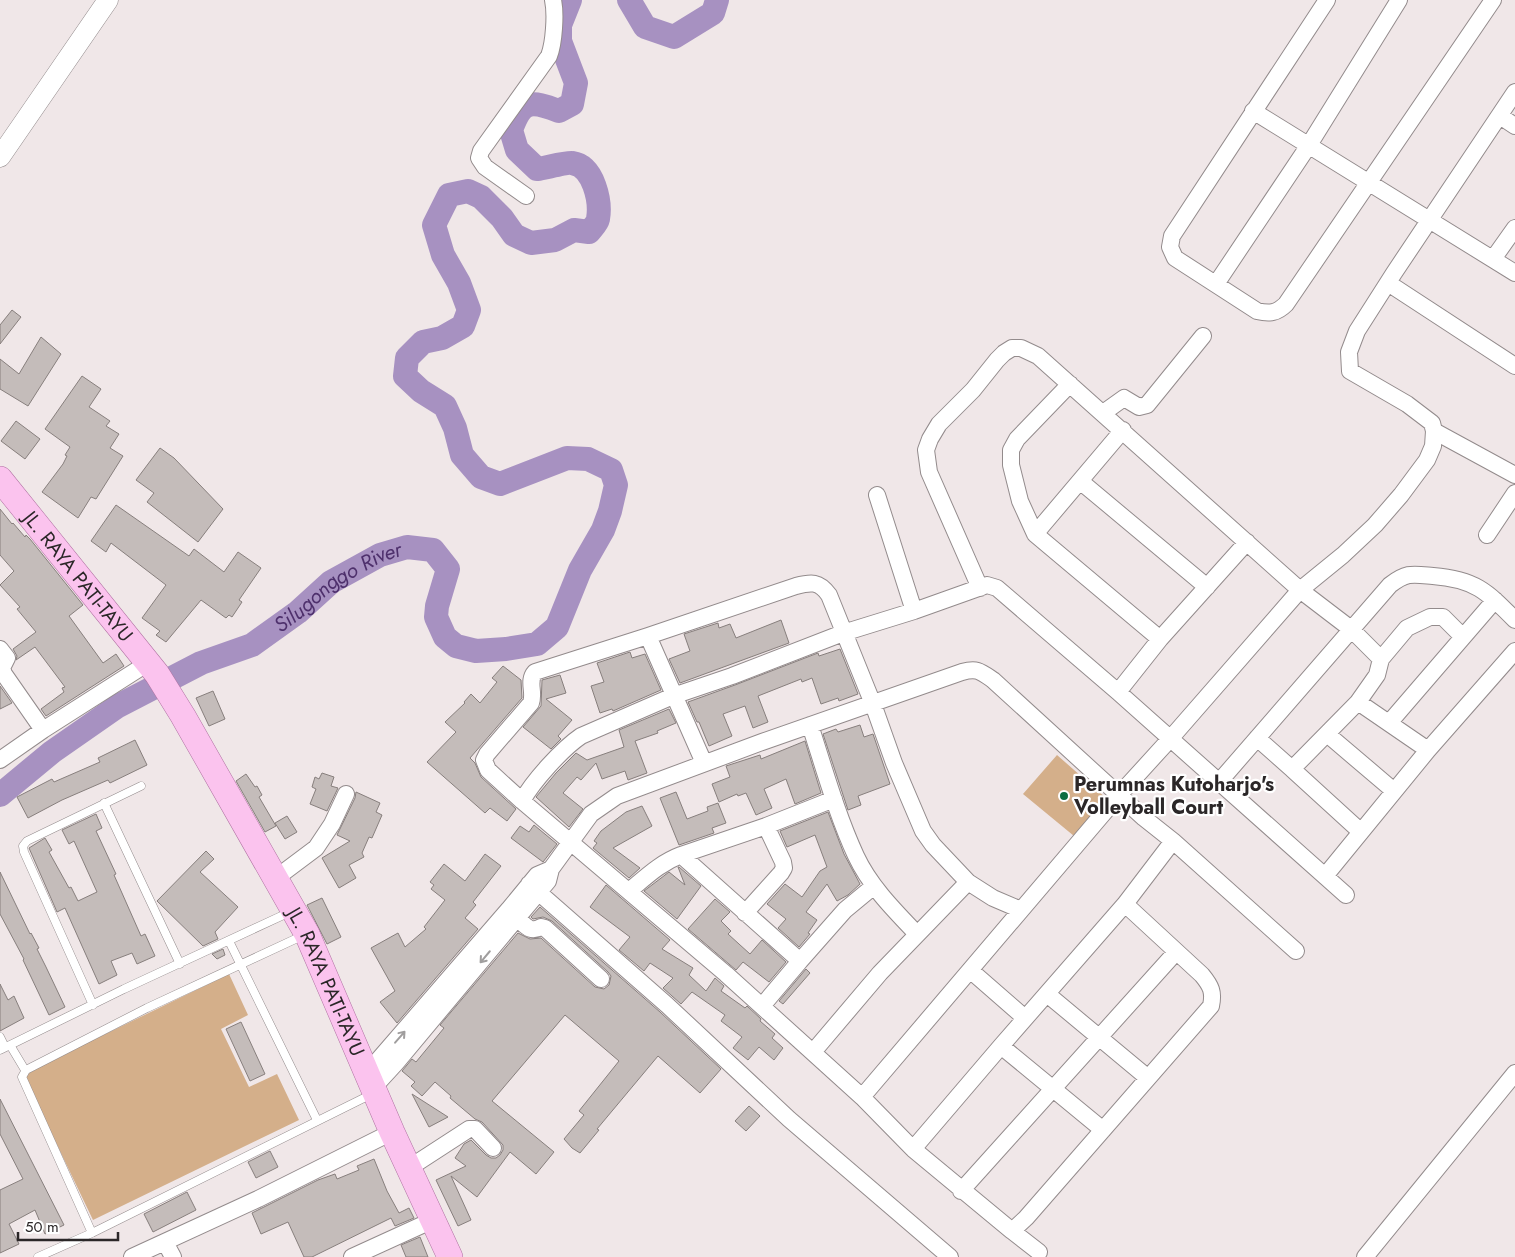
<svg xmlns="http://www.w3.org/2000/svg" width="1515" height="1257" viewBox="0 0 1515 1257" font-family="Jost,sans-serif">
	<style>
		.green { fill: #d4af8a }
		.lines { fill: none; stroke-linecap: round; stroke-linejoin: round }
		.river { stroke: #a791c1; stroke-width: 24 }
		.building { fill: #c4bcba; stroke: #877f7d }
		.service-casing { stroke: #938b8c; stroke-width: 9 }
		.minor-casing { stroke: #938b8c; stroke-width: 18 }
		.tertiary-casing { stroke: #938b8c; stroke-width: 21 }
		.primary-casing { stroke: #b072a2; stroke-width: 26 }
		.service { stroke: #fff; stroke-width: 8 }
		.minor { stroke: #fff; stroke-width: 16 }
		.tertiary { stroke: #fff; stroke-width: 20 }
		.primary { stroke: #fbc3ee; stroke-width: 25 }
		.oneway { stroke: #a09e9e }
		.poi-dot { fill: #0b6d42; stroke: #fff; stroke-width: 2 }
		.labels { text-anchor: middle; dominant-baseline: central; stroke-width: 4.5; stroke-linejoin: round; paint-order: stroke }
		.street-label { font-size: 20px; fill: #2b2728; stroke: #fff }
		.poi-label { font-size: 20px; font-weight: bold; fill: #2b2728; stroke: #fff; text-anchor: start }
		.water-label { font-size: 21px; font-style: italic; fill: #4e306c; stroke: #fff }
	</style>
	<rect width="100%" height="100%" fill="#f0e7e8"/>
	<path class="green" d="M1057,755l49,43 -32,38 -51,-42z
		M229,974l19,41 -27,14 28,58 28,-13 22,46 -206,100 -70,-146z"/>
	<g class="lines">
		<g class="river">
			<path d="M629,0l16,27 29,10 39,-24 4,-13"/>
			<path id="s1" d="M0,795l52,-43 66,-46 83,-43 51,-18 46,-33 33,-30 49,-27 27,-8 26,3 15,19 -11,37 -1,11 9,20 11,9 20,5 30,-2 31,-5 20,-17 23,-57 23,-40 7,-19 6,-26 -5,-15 -23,-11 -21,-1 -67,26 -19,-7 -19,-22 -7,-27 -10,-22 -24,-15 -16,-15 2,-18 16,-16 19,-4 21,-12 6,-16 -10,-27 -16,-28 -9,-30 15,-30 19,-4 13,6 21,21 12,17 17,8 24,-3 19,-10 15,2c3,-4 8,-8 9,-13 3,-17 -4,-53 -26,-56 -5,-1 -27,5 -35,6l-20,-19 -6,-20c11,-30 19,-30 48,-19l13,-7 4,-21 -16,-42v-16l10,-25"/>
		</g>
	</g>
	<path class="building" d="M12,310l9,7 -21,27v-19z
		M41,337l20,17 -33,52 -28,-17v-30l19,15z
		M82,376l19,13 -12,18 21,14 -4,5 13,8 -9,14 13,8 -27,43 -5,-2 -13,21 -36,-26 21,-28 4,-8 -2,-1 5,-8 -25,-18z
		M16,421l24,18 -15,20 -24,-18z
		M160,448l14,10 49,51 -25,33 -51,-40 7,-9 -18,-13z
		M116,505l73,51 5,-7 30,23 14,-20 23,16 -22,32 3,2 -10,15 -3,-2 -3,3 -25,-18 -35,42 -10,-7 4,-4 -18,-13 24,-33 -55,-42 -5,9 -15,-11z
		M0,509l12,15 1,-1 12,14 1,-2 4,4 53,66 -14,11 34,47 13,-9 8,12 -78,50 -5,-7 23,-17 -2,-4 3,-1 -30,-40 -19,13 1,-4 -4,-7 23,-17 -19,-23 3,-2 -20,-22 14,-14 -14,-16z
		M781,620l8,23 -109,40 -11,-24 21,-8 -6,-17 34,-11 1,5 11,-4 6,14z
		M840,649l18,45 -19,7 -1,-3 -17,6 -9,-26 -10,4 -1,-3 -43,17 10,26 -15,6 -8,-22 -22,8 9,22 -23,10 -10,-24h-2l-9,-20 47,-17 83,-32 1,3z
		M630,652l2,6 13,-4 16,36 -48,21 -1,-2 -12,4 -9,-27 13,-4 -7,-19z
		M503,666l18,14 1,18 -52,60 5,5 6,14 35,32 -9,12 -17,-13 -5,5 -58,-51 29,-30 -11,-10 20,-19 -1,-1 7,-8 9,9 17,-21 -5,-4z
		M560,675l6,18 -20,6 26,21 -14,16 3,3 -10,10 -28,-22 18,-21 1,-26z
		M0,686l12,17 -12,6z
		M213,691l12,28 -16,7 -13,-28z
		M669,709l7,14 -19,8 1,2 -23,8 12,32 -19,7 -3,-9 -23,8 -6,-16 -15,17 -4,-3 -14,16 20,16 -14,18 -33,-30 20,-24 20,-20 11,7 37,-13 -5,-17z
		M860,725l4,12 9,-3 17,50 -32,12 3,9 -13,5 -25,-76 13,-5 2,3z
		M135,740l12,25 -37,18 -2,-3 -46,20 -34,18 -11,-21 35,-18 2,3 46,-20 -2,-4z
		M805,741l16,52 -26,11 -9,-25 -22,10 8,19 -16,7 -10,-22 -8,3 -1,-2 -18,8 -7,-18 18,-7 -4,-11 34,-11 1,4z
		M322,773l12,4 -3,9 7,2 -11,23 -17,-7 6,-15 -4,-2 3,-10 4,2z
		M246,774l9,13 2,-1 5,9 -3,2 17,29 -11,6 -29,-51z
		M356,792l24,11 -4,9 6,3 -10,23 -3,-1 -7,16 2,4 -15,8 7,13 -17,10 -17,-30 28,-17 -13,-6 18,-37z
		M676,792l11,27 21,-8 -1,-4 11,-4 8,20 -14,5 2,5 -35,12 -19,-47z
		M642,806l10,20 -39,22 27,20 -11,10 -36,-30 4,-5 -3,-2 7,-10 25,-19z
		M828,812l16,42 16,30 -12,11 -11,6 -10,-17 -21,28 11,8 -9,13 2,1 -11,13 -21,-19 8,-9 -19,-15 18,-20 17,13 18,-26 7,-4 -12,-32 -28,12 -7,-16z
		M96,814l6,14 -6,3 20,43 -2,1 27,61 4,-2 10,22 -18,8 -5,-11 -21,8 6,14 -18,9 -34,-76 -8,4 -28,-64 16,-10 7,12 -3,2 20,36 2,-1 7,14 19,-9 -23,-51 -5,3 -7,-14z
		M287,816l10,16 -12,7 -10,-16z
		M534,825l23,19 -14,18 -32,-24 9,-12 9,6z
		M206,851l8,8 -14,13 38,35 -23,25 3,7 -15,7 -46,-45z
		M485,854l16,12 -28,36 3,3 -11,13 13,11 -81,94 -17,-21 15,-11 -24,-43 27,-15 7,14 21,-18 -2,-2 21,-27 -14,-11 3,-4 -4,-3 14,-18 21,17z
		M678,867h1l22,19 -24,33 -33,-28 25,-19 16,13z
		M0,872l30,62 1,-1 8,15 -2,1 9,18 19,40 -16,8 -26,-55 1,-1 -24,-45z
		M606,885l64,55 -8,9 31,19 -4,7 17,16 9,-13 9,8 -3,5 24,17 2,-2 14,13 -1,2 15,13 -3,4 11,10 -9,12 -15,-13 -11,13 -15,-12 9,-11 -21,-16 4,-6 -33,-23 -11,12 -18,-16 10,-10 -23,-15 -6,8 -25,-21 11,-13 -40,-30z
		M322,898l19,39 -14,7 -20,-39z
		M715,899l15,13 -9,9 10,10 -3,3 22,20 12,-14 24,22 -17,20 -26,-20 -7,8 -48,-41z
		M540,907l120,105 61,57 -21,24 -42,-37 -61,73 2,1 -19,23 -8,-5 -8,-9 20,-24 -5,-4 40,-50 -54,-46 -73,86 62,51 -18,22 -26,-22 -33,45 -26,-21 20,44 -13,6 -22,-46 30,-14 -11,-8 9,-14 7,-4 15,15 5,3h5l4,-3 3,-5v-5l-21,-23 -7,-3 -25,-21 1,-2 -16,-14 -13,14 -11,-10 4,-4 -13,-11 10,-12 4,3 28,-34 -4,-3 78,-92 12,6 11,-1 54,49 9,2 5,-4 2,-9 -3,-4 -56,-51 -9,-4 -10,2 -2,-2z
		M223,949l2,6 -8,4 -5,-5z
		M806,969l4,4 -27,31 -4,-3z
		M0,984l8,16 6,-4 10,22 -24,13z
		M241,1022l24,52 -15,7 -24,-52z
		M412,1094l36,23 -19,10z
		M0,1099l64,126 -19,9 -10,-24 -26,14 10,20 -19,9v-63l23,-11 -23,-45z
		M749,1106l11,10 -14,15 -11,-10z
		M270,1151l8,16 -22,11 -8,-16z
		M374,1159l13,32 12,22 10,-5 5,10 -19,8 -4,-8 -79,39h-8l-16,-35 -27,12 -9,-21 66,-33 17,-6 2,5 22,-9 -2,-4z
		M187,1192l9,18 -43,22 -9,-18z
		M420,1237l8,20h-22l-5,-12z"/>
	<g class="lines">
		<g class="service-casing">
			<path id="service" d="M104,803l76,161
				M229,941l88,179
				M93,1005l-69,-153 -1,-6 4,-5 114,-55
				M0,1037l5,10
				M10,1045l15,25
				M0,1050l124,-61 166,-77
				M92,1233l-70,-156 4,-7 121,-62 157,-73
				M38,1257l54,-24 280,-139"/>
		</g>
		<g class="minor-casing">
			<path id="minor" d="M1327,0l-155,236 -2,11 5,11 82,53c13,3 20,2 29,-7l207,-304
				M1253,111l262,162
				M1500,116l15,10
				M526,196l-41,-29 -6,-9 2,-7 68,-95c5,-13 7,-42 4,-56
				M1493,259l22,-31
				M1388,283l127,83
				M1216,284l93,-139 90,-145
				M1070,384l-53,55 -6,11v15l9,36 15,33 125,105
				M1103,413l21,-15 15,9 8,-2 56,-69
				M1434,431l81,44
				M1080,481l127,106
				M877,495l37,116
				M1035,534l88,-104
				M1487,535l28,-42
				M980,588l-51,-116 -3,-22 4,-11 9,-15 34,-34 24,-30 7,-7 8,-5h9l17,8 262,234 51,39 30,30
				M648,636l56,127
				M0,649l7,9 -5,10 2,6 39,56
				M1118,692l42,-53 87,-97
				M1358,702l70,48
				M1389,723l106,-123
				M810,725c14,43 27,90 46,131 14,30 38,54 61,78
				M1327,734l67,57
				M1257,738l35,31 66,-67 19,-27 4,-16 26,-31 23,-11h13l20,20
				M0,760l43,-30 105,-67
				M1292,769l69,63
				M1219,782l171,-197c17,-13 22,-11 43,-9 41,3 54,15 82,44
				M522,801c11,-20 40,-52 59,-65l92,-40 59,-20 111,-43 71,-22 73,-26 10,3 121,104 228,203
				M681,855l85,-29 68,-27
				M1325,876l103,-126 87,-99
				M276,878l40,-30 16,-24 14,-30
				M529,884l138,121 122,114 161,138
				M629,891c17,-14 31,-28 52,-36l119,106 45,-51 29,-24
				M1021,910l-28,-12 -25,-16 -35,-37 -10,-14 -29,-68 -21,-59 -44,-109c-10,-14 -18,-13 -33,-9l-148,50 -113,36c-8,9 0,20 -4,31l-44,51 -3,6 4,10 34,31 204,173 136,123 51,52 99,82 14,-13 185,-212c3,-14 0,-20 -9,-31l-77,-71
				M745,913l36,-40 3,-5 -1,-6 -17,-36
				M518,919c8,7 12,14 23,8l4,1 56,51
				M970,970l55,48
				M1047,994l101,84
				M762,1006l38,-45
				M1001,1046l102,84
				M813,1052l67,-79 88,-91
				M367,1073l142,-164 28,-34 14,-6
				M374,1087l22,-24 152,-182 3,-12 40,-55 26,-18 145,-54 200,-70c15,-4 18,-1 31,8l151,138 29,23 123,110
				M862,1097l257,-302 51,-56 130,-149 43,-35 32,-30 26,-30 26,-35 6,-14 1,-15 -2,-8 -25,-19 -57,-33 -1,-19 8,-21 37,-58 121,-181
				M913,1149l88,-103 124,-142 48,-63
				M409,1168l60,-39h6l18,19
				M961,1191l215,-239
				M1012,1231l27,21
				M165,1242l8,15
				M132,1257l126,-58 134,-67
				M352,1257l81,-37
				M1365,1257l150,-184"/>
		</g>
		<g class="tertiary-casing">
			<path id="tertiary" d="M0,157l108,-157"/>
		</g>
		<g class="primary-casing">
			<g id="primary">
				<path id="s2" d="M0,479l157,195 26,42 124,218 85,198 58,125"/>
			</g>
		</g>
		<use href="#service" class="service"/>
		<use href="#minor" class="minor"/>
		<use href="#tertiary" class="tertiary"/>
		<use href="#primary" class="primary"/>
	</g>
	<defs><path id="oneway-shaft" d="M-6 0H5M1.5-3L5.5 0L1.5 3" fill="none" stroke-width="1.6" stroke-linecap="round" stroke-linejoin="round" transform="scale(1.25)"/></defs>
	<g class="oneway">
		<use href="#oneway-shaft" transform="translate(485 957) rotate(130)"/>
		<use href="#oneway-shaft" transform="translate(400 1037) rotate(-49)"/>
	</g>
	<circle class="poi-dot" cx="1064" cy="796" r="5"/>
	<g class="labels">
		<g class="street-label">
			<text stroke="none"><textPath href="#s2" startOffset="125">JL. RAYA PATI-TAYU</textPath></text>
			<text stroke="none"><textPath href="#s2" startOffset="602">JL. RAYA PATI-TAYU</textPath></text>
		</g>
		<g class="poi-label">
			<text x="1074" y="784">Perumnas Kutoharjo's<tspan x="1074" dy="23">Volleyball Court</tspan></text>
		</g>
		<g class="water-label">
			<text stroke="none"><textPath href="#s1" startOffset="400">Silugonggo River</textPath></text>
		</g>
	</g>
	<path d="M18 1232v8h100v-8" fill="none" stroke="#2b2728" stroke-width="2.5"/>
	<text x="25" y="1232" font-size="15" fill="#2b2728" stroke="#ffffff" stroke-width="4" paint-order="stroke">50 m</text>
</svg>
